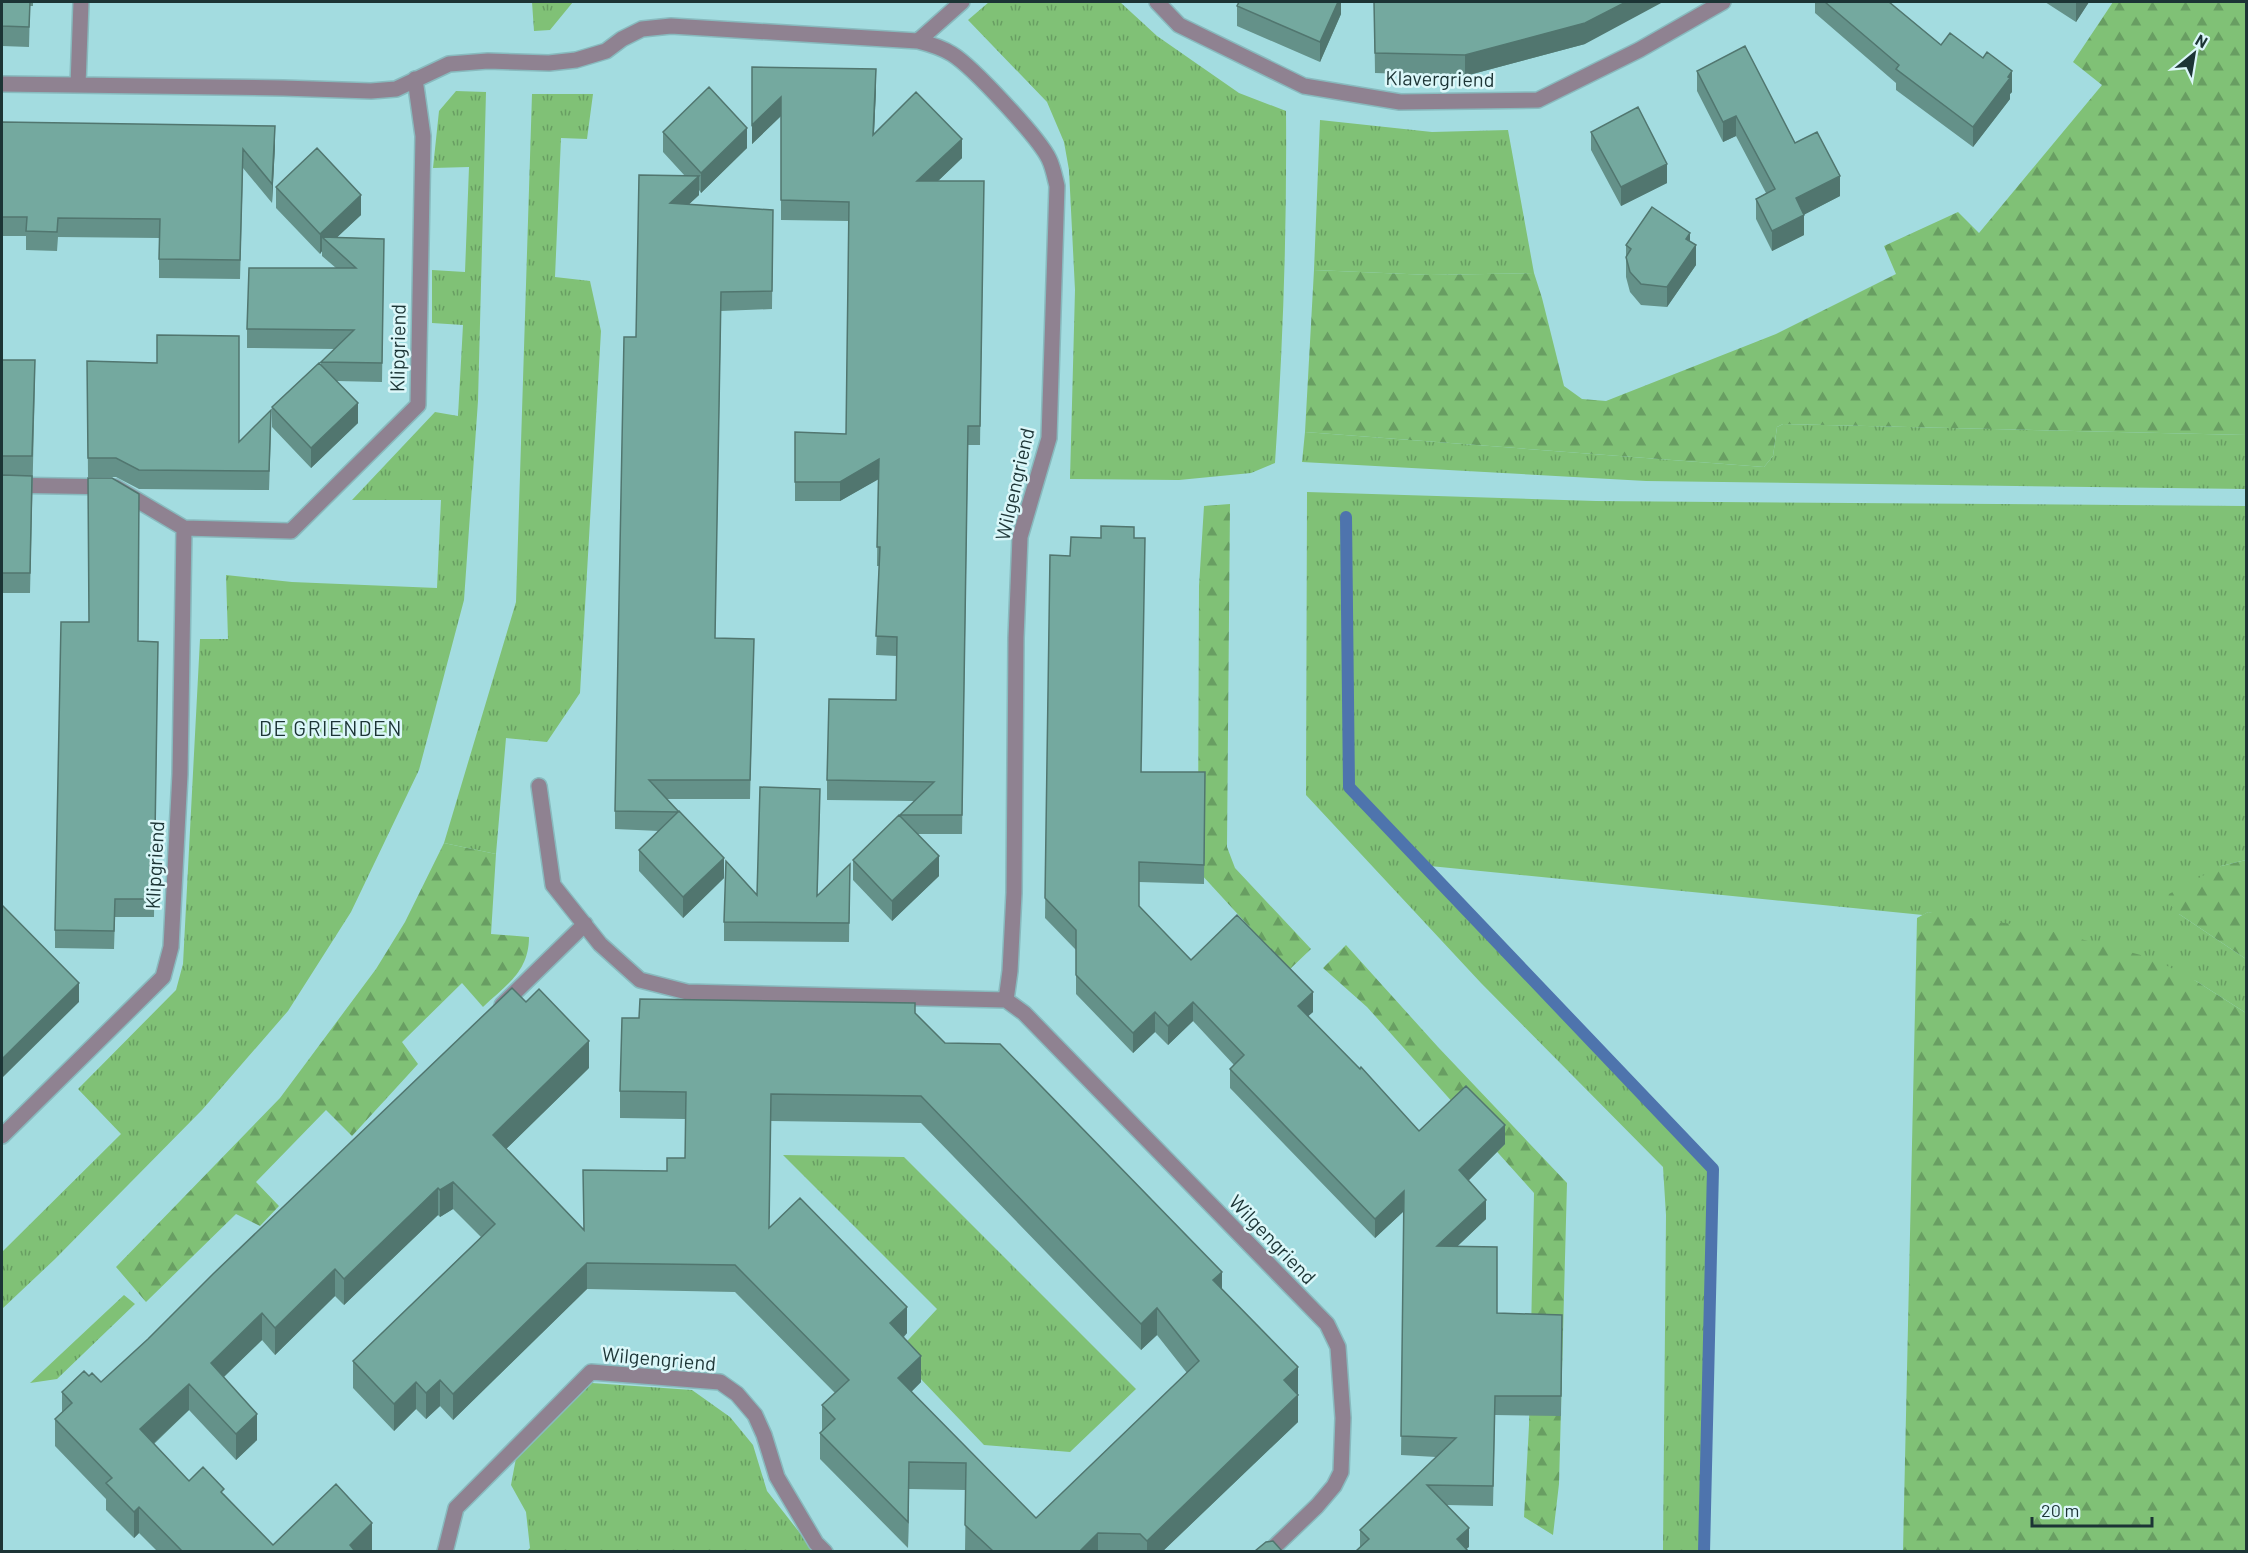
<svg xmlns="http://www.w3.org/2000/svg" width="2248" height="1553" viewBox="0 0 2248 1553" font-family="Barlow,sans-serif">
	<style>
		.grass { fill: url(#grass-tufts) }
		.forest { fill: url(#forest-firs) }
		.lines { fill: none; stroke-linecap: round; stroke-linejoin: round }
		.stream { stroke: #4e74ad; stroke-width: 12 }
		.minor-casing { stroke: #88babe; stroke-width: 18 }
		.minor { stroke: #8f8291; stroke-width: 15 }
		.wall { fill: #649189; fill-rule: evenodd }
		.shaded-wall { fill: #51766f }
		.building { fill: #74a99f; stroke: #51766f; stroke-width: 1.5; fill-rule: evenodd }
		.labels { text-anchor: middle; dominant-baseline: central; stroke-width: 5; stroke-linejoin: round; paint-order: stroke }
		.street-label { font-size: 20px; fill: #1c3435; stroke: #dbf7f9 }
		.neighbourhood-label { font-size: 21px; letter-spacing: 1.5px; fill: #1c3435; stroke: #dbf7f9 }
	</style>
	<defs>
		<pattern id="grass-tufts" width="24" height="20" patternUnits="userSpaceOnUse" patternTransform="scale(1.5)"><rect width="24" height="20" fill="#80c176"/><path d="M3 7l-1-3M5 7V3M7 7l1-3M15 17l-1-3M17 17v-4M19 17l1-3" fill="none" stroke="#689e62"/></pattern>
		<pattern id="forest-firs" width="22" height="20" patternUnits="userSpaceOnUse" patternTransform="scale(1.5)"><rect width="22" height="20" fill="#80c176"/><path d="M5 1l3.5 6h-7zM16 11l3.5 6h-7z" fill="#689e62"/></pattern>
	</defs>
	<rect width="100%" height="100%" fill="#a3dce0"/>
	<path class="grass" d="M532,2h41l-23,28 -16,1z
		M989,2h131l37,34 82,57 47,18c1,118 -3,235 -11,352l-24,10 -72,7 -109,-1 5,-189 -6,-120 -5,-28 -17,-40 -79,-82z
		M456,91l30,1 -8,309 -14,199 -45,170 -68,142 -63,99 -86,99 -147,149 -53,50v-57l119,-118 -43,-45 98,-99 7,-26 17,-325h28l-2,-64 66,7 145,6 4,-88h-89l83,-88 23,4 5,-91 -31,-2v-53l33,2 4,-105 -36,1 6,-57z
		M532,94h61l-6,45 -26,-1 -6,139 35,4 11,50 -21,362 -33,49 -41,-4 -10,116 -52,-11 72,-241z
		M1320,120l112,12 76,-2 26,143 -104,2 -116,-5z
		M1783,424l463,11v54l-600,-8 -344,-19 3,-30 459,35 9,-11 4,-29z
		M1307,492l289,9 650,5v354l-25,6 -42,48 67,45v54l-50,-32 -268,-69 -5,3 -493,-49 239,249 47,52 -9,384h-44l3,-336 -3,-48 -182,-184 -175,-188z
		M783,1155l121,2 232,232 -66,63 -86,-7 -88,-92 41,-44z
		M124,1295l11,9 -78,75 -27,4z
		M592,1383l100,7 38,27 23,28 14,46 47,60h-287l3,-3 -4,-36 -15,-27 5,-27z"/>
	<path class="forest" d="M2113,2h133v433l-463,-11 -6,3 -4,29 -9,11 -459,-35 9,-162 116,5 104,-2 8,25 22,88 18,13 24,2 170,-67 120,-60 -12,-28 74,-34 21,21 123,-148 -29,-23z
		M1230,504l-3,343 8,21 76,81 -22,21 -89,-97 -2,-36 1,-251 5,-80z
		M444,843l52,11 -5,80 38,3c0,35 -23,48 -46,70l-21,-24 -60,59 16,22 -66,72 -26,-26 -70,72 23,24 -19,20 -24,-12 -90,88 -30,-35 164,-169 96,-129 29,-47z
		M2246,860v99l-67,-45 -12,-13 2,-7 52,-28z
		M1928,912l111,16 113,30 44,23 50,32v538h-343l14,-633z
		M1346,945l92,102 129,136 -8,301 -6,51 -29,-18 5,-92 5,-232 -167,-186 -44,-39z"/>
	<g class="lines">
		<path class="stream" d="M1346,517l3,270 364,382 -9,383"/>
		<g class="minor-casing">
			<path id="minor" d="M1157,2l22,23 125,61 96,16 138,-2 101,-50 84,-48
				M918,41l44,-39
				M2,84l281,4 88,3 25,-2 53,-25 39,-3 61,2 27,-3 30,-9 16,-12 20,-10 29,-3 247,15c12,3 23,6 34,13 21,13 87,84 97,105 4,8 6,19 8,27l-8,252 -29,99 -4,101 -2,255 -4,78 -4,29
				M78,85l3,-83
				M2,485l113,2 69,41 107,3 127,-126 5,-269 -8,-57
				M539,786l14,99 47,59 40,36 47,12 319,8 18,13 303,311 11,23 5,71 -2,54 -7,14 -17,20 -48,46
				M502,1005l83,-81
				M2,1136l161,-159 8,-30 9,-173 4,-246
				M445,1552l11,-44 135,-136 129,10 17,12 18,21 9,20 13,42 39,66 9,9"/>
		</g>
		<use href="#minor" class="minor"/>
	</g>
	<path class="wall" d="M2,2h31v4h-3l-1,41 -27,-1z
		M1341,2v12l-21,48 -83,-36v-20z
		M1374,2l211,42 -120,32 -90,-3z
		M1815,2h74l52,43 71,47 -2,2v5l-37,48 -77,-57v-7l-81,-70z
		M2045,2h44l-13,20z
		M752,67l124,22 -2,45 88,24 -24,23h46l-4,264h-12l-6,389h-45l22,42 -47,45 -39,-41v-20l47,-43v-2l15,-14 -88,-1v-20l69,-80 1,-44 -21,-1 3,-89h-2l1,-87 -38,22h-45v-69l51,2 3,-213 -68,-1v-104l-29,28z
		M1697,71l98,72 45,53 -36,18v21l-32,16 -16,-32v-20l10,-6 -30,-57 -13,6 -26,-51z
		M2,122l273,23 -3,58 -29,-35 -3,111 -81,-1v-40l-101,-1 -1,14 -31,-1v-14h-24z
		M663,132l84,16 -46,45 -2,-3v5l-10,9 84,6 -1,99 -51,2 -6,327 39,1 -4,160h-83l12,13 45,66 -41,40 -44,-47v-21l20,-19 -44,-2v-18l21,-474 49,-161 -22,-24z
		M1591,132l76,51 -46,23 -30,-56z
		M276,187l85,28 -24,22 47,2 -2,143 -45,-1 21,42 -47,45 -39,-41v-20l49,-42v-3l14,-13 -88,-1v-19l89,-61 -14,-12v-5l-2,3 -44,-46z
		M1690,241l6,24 -29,42 -26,-2 -11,-13 -4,-15v-32z
		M2,360l33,20 -5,213h-28z
		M87,361l152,81 32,-13 -2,61 -130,-1 -23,-12h-28z
		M1050,555l92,217h63l-1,112 -65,-2v25l52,53 122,52 -5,4 111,115 86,13 -37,37 18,38 -29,27 40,67 65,2 -1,101 -66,-1 -2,91 -46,-1 22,42 -109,1v-18l76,-73 -35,-2 3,-244 -29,27 -145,-150v-19l4,-4 -41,-44 -25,24 -13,-13 -22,21 -57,-59v-44l-31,-32z
		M138,641l20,1 -4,275h-39l-1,32 -59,-1v-18z
		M820,808l-3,88 33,-32 -1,78 -125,-1v-19l33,-27z
		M915,1013l30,30 277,246 76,105v28l-135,129h-198l1,-61 -57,-1 -1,59 -88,-89v-26l2,-2v-26l13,-12 -100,-101 -148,-3 -134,131 -13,-14 -14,13 -10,-10 -22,22 -41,-43v-27l128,-124 -28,-28 -13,8 -2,-2 -94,90 -9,-9 -60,59 -13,-15 -38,37 33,63 -21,20 -47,-50 -35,34 35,37 35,13 49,51 99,5 -2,1h-213l-18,-18 -5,5 -28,-28v-11l-51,-53v-27l7,-6v-21l27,-16 12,6 488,-314 -83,81 78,81 83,-59 18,-13v-39l-65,-1v-27l19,-73zM771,1121l150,2 220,227 16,-15 30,38 -151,145 -125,-126 10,-10 -17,-45 3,-4 -138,-105z"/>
	<path class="shaded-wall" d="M1338,2h3v12l-21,48v-20z
		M1626,2h37l-78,42 -120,32v-21z
		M2076,2h13l-13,20z
		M876,69v20l-3,65v-19z
		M2012,71v21l-2,2v5l-37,48v-20z
		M781,97v19l-29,28v-19z
		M1736,116v20l-13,6v-20z
		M275,126v19l-3,58v-19z
		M747,128v20l-46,45v-20z
		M962,139v19l-45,43v-20z
		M1667,164v19l-46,23v-19z
		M699,176v19l-29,27v-19z
		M1840,176v20l-44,23v-21z
		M361,195v20l-31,29 -8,-7v14l-2,3v-20z
		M1804,215v20l-32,16v-20z
		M1690,233v20l6,-8v20l-29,42v-20l19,-48z
		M358,403v20l-47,45v-20z
		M879,459v20l-39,22v-19z
		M939,856v20l-47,45v-20z
		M724,858v20l-41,40v-21z
		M79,983v19l-77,76v-19z
		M1313,992v20l-15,13v-19z
		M1193,1002v19l-25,24v-19z
		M1155,1012v20l-22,21v-20z
		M589,1041v27l-96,94v-27z
		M1505,1125v19l-46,46v-20z
		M453,1182v27l-13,8v-27z
		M438,1188v27l-94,90v-26z
		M1404,1191v20l-29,27v-19z
		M1486,1200v19l-49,47v-20z
		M587,1263v26l-134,131v-26z
		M335,1269v27l-60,59v-27z
		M1222,1272v26l-9,-18z
		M907,1307v26l-17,17v-27z
		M1157,1308v27l-16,15v-26z
		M262,1313v27l-51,49v-26z
		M921,1356v26l-23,23v-27z
		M1298,1367v27l-14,13v-27z
		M440,1380v26l-14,13v-26z
		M416,1382v27l-22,22v-27z
		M189,1384v26l-49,46v-27z
		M1298,1395v27l-135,129h-16v-10z
		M257,1414v26l-21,20v-26z
		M909,1462v27l-1,59v-26z
		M139,1507v26l-5,5v-26z
		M372,1523v27l-2,1h-20v-6z
		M1469,1528v19l-5,4 -7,-12z
		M1098,1533v18h-18z"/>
	<path class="building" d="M2,2h28l-1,25 -27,-1z
		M1239,2h99l-18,40 -83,-36z
		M1374,2h252l-41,21 -120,32 -90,-2z
		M1825,2h64l52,43 9,-12 33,25 4,-6 25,19 -4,6 2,1 -37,49 -77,-58 3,-4z
		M1745,46l50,97 22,-11 23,44 -44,22 8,17 -32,16 -16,-32 19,-10 -39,-73 -13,6 -26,-51z
		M752,67l124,2 -3,66 43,-43 46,47 -45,42h67l-4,245h-12l-6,389h-62l34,-33 -107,-2 2,-81 67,1 1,-63 -21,-1 4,-89h-3l2,-88 -39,23h-45v-50l51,2 3,-232 -68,-2v-103l-29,28z
		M709,87l38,41 -46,45 -38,-41z
		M1638,107l29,57 -46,23 -30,-55z
		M2,122l273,4 -3,58 -29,-35 -3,111 -81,-1 1,-40 -102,-1 -1,14 -31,-1 1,-14h-25z
		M317,148l44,47 -41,39 -44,-47z
		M639,175l60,1 -29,27 103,7 -1,81 -51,1 -6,346 39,1 -4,141h-101l30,32 -64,-1 9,-474h12z
		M1652,207l38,26 -4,6 10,6 -29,42 -26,-3 -11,-12 -4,-15 5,-8 -5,-4z
		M322,237l62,2 -2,124 -61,-1 33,-32 -107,-1 2,-61h107z
		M157,335l82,1v106l32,-32 -2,61 -130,-1 -23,-12h-28l-1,-97 70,2z
		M2,360h33l-3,96h-30z
		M319,363l39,40 -47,45 -39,-41z
		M2,475l30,1 -2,97h-28z
		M88,478h24l27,16 -1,147 20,1 -4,257h-39l-1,32 -59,-1 6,-308h28z
		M1101,526l33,1v11h11l-4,234h64l-1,93 -65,-3v44l52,54 46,-45 76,77 -15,14 62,63 1,-2 58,64 47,-45 39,39 -46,45 27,30 -49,46 60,1v66l65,2 -1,81h-66l-2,90 -66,-1 42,43 -12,11 11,12h-112l13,-12 -9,-9 96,-92 -55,-2 3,-245 -29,28 -145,-150 14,-14 -51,-53 -25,24 -13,-14 -22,21 -57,-58v-45l-31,-32 5,-343 20,1 1,-19 30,1z
		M760,787l60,2 -3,107 33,-32 -1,59 -125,-1 2,-61 31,34z
		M679,811l45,47 -41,39 -44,-47z
		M899,815l40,41 -47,45 -39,-41z
		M2,905l77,78 -77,76z
		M512,988l14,14 13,-13 50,52 -96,94 91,95 -1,-60 84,1v-13h18l1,-66 -66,-1 2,-73h17l1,-19 275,4v10l30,30 55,1 222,228 -9,8 85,87 -14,13 14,15 -151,146 -7,-7 -42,-1 -18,18h-87l-28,-26 1,-62 -57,-1 -1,60 -88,-89 15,-14 -13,-14 27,-25 -114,-115 -148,-2 -134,131 -13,-14 -14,13 -10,-11 -22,22 -41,-43 142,-137 -42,-42 -13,8 -2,-2 -94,91 -9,-10 -60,59 -13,-15 -51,50 46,51 -21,20 -47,-50 -49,45 49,52 14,-14 21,22 -3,3 52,53 63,-61 36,39 -22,22 4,5 -1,1h-173l1,-1 -42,-43 -5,5 -28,-29 6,-5 -57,-59 17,-16 -10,-11 22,-21 5,5 3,-3 9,9 47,-43 65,-65zM771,1094l150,2 220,228 16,-16 42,53 -163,157 -138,-140 23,-22 -31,-33 17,-16 -107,-109 -31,30z
		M1273,1541l9,10h-27l11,-9z"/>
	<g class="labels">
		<g class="street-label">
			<text transform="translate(1440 78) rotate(1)">Klavergriend</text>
			<text transform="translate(397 348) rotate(-89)">Klipgriend</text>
			<text transform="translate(1014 484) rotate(-77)">Wilgengriend</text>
			<text transform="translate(154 865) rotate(-87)">Klipgriend</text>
			<text transform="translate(1273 1239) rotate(46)">Wilgengriend</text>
			<text transform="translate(659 1358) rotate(5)">Wilgengriend</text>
		</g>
		<g class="neighbourhood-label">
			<text x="331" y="727">DE GRIENDEN</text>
		</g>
	</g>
	<rect width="2248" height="1553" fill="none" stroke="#1c3435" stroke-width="6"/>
	<g transform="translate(2194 54) rotate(30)" stroke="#dbf7f9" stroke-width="4.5" paint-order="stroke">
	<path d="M0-4.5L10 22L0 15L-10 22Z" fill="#1c3435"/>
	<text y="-9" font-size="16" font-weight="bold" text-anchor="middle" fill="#1c3435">N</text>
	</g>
	<path d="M2032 1517v9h120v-9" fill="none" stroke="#1c3435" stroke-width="3"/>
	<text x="2041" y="1517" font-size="18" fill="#1c3435" stroke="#dbf7f9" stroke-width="4.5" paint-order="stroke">20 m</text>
</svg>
